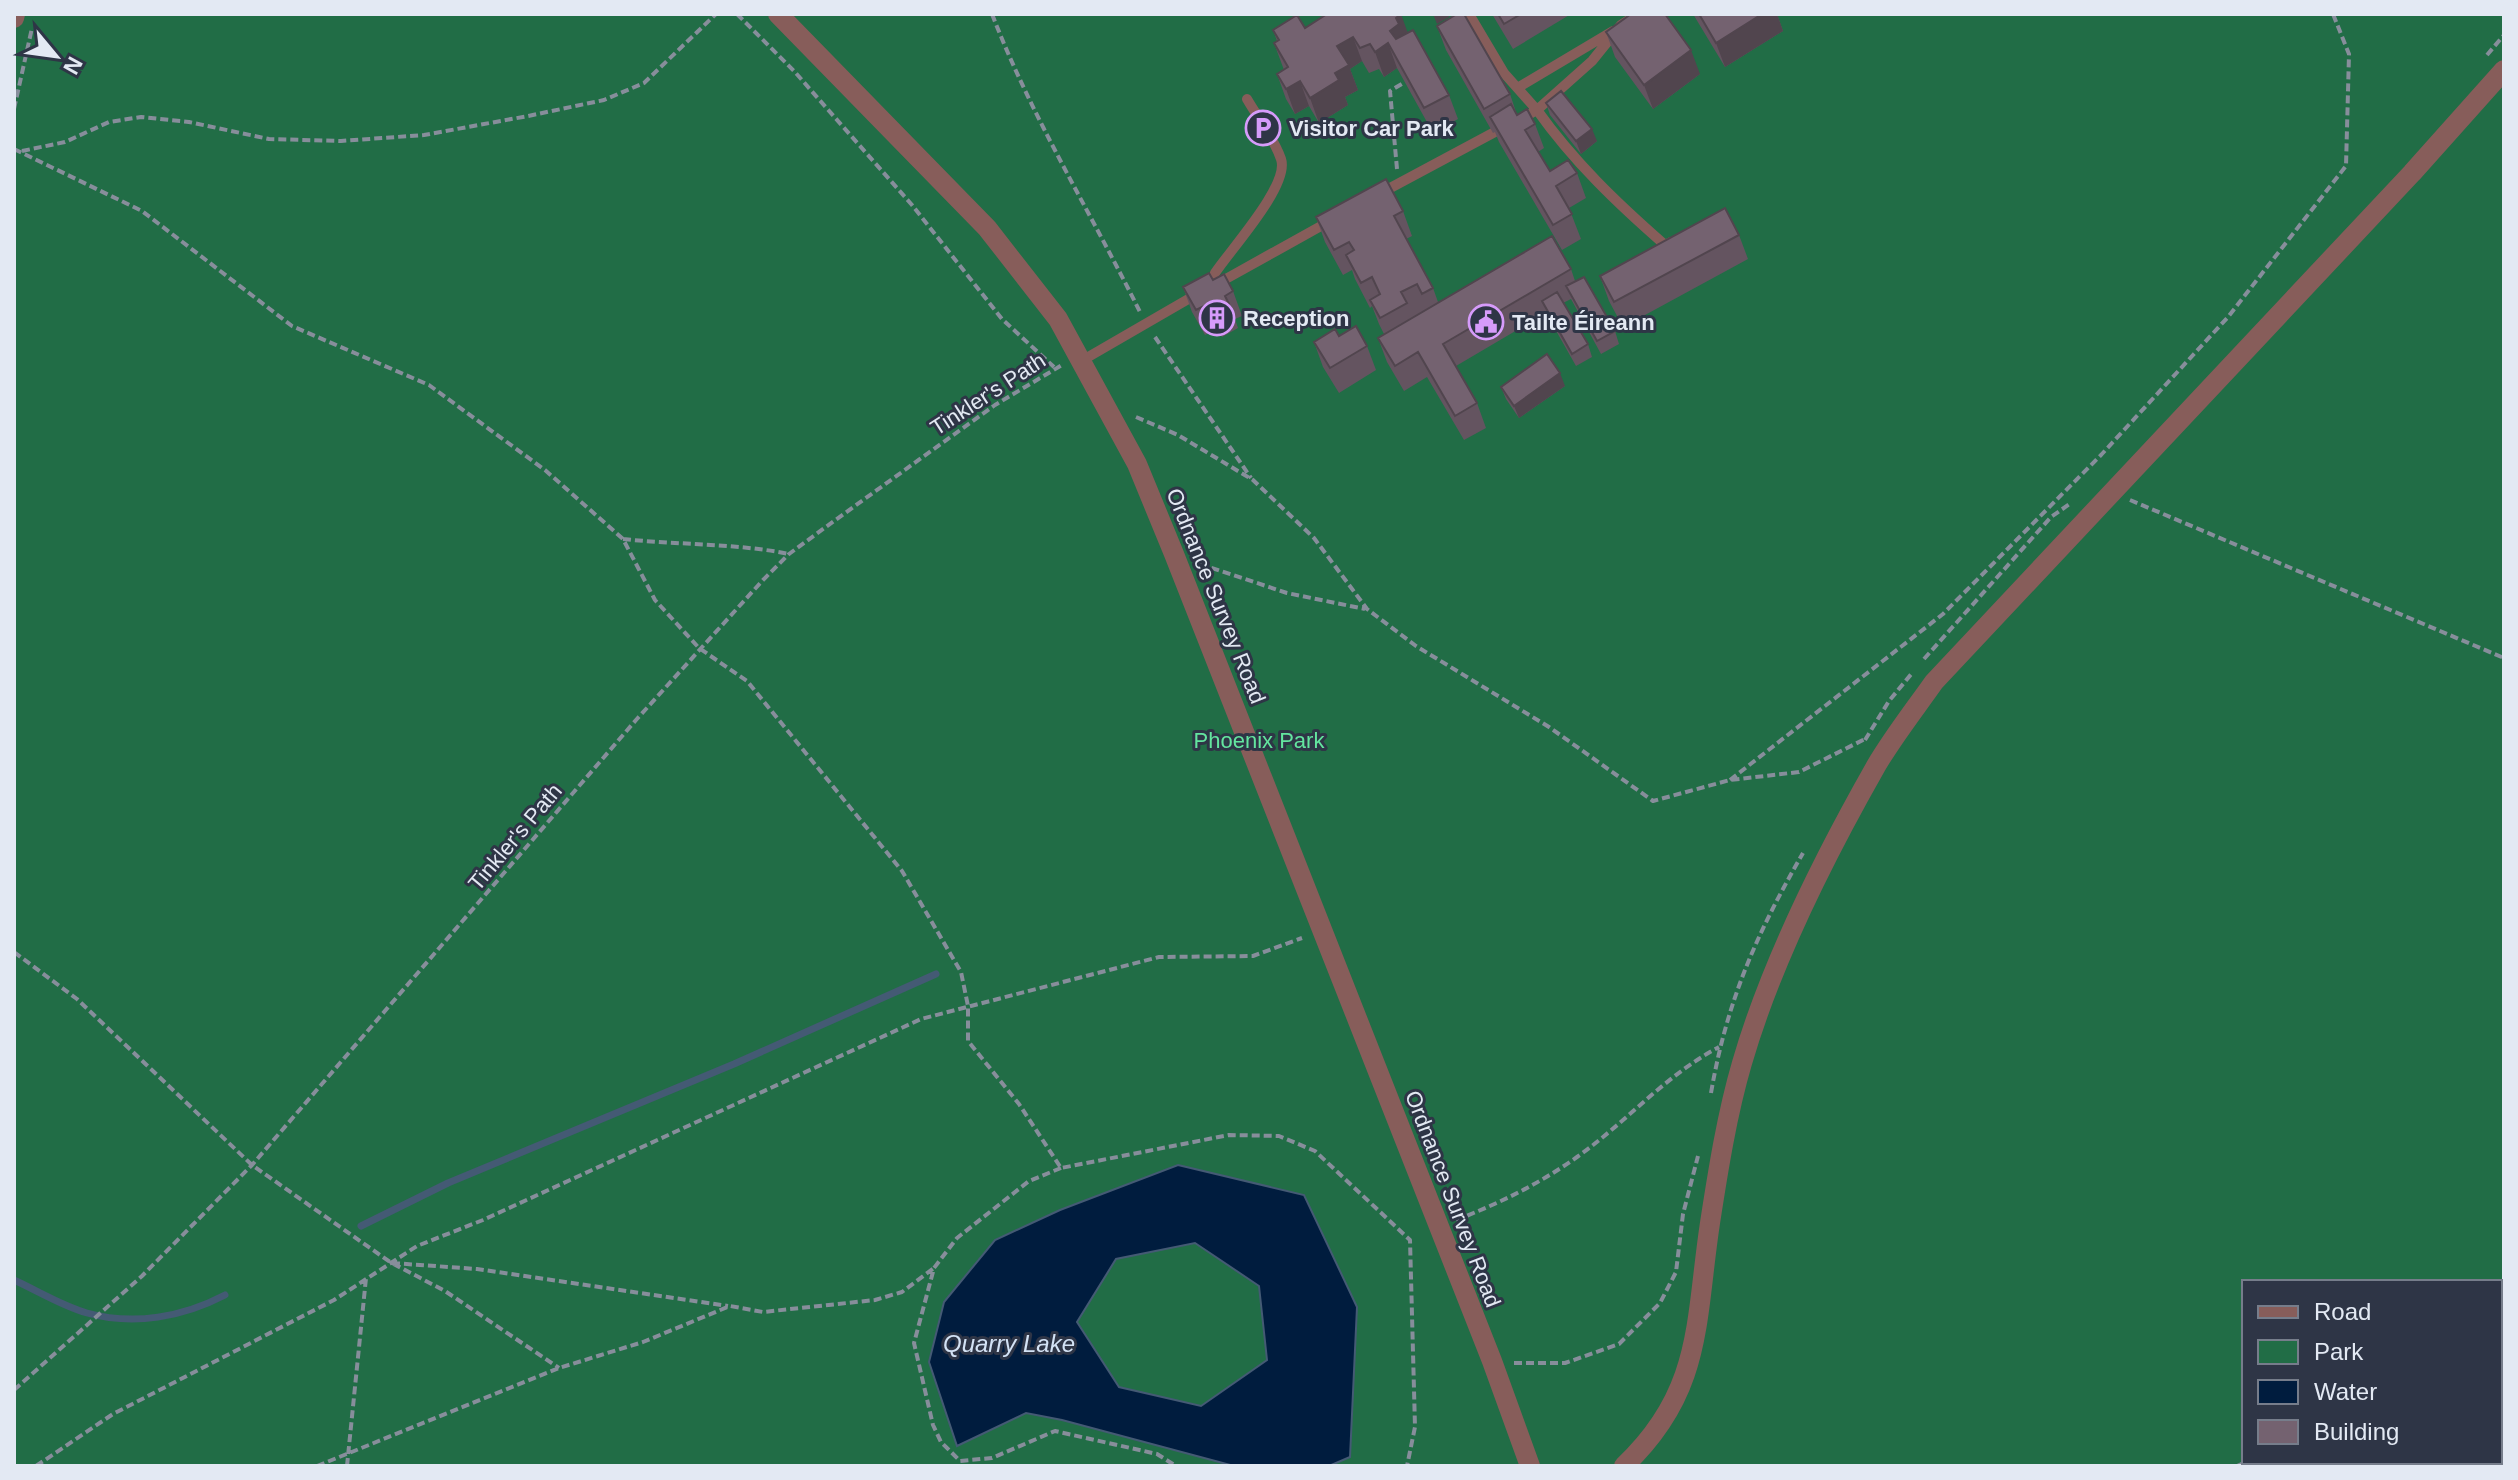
<svg xmlns="http://www.w3.org/2000/svg" width="2518" height="1480" viewBox="0 0 2518 1480" font-family="Arial,sans-serif">
	<style>
		.green { fill: #216d46; fill-rule: evenodd }
		.water { fill: #001c3e; stroke: #445a74; stroke-width: 2; fill-rule: evenodd }
		.lines { fill: none; stroke-linecap: round; stroke-linejoin: round }
		.stream { stroke: #445a74; stroke-width: 7 }
		.path { stroke: #878e9b; stroke-width: 4; stroke-dasharray: 8 4; stroke-linecap: butt }
		.service { stroke: #875d5a; stroke-width: 10 }
		.minor { stroke: #875d5a; stroke-width: 20 }
		.wall { fill: #645460 }
		.shaded-wall { fill: #51454e }
		.building { fill: #746270; stroke: #51454e; stroke-width: 2 }
		.labels { text-anchor: middle; dominant-baseline: central; stroke-width: 6; stroke-linejoin: round; paint-order: stroke }
		.poi-label { font-size: 22px; font-weight: bold; fill: #e3e9f3; stroke: #2e3546; text-anchor: start }
		.street-label { font-size: 22px; fill: #e3e9f3; stroke: #2e3546 }
		.park-label { font-size: 22px; fill: #63e59f; stroke: #2e3546 }
		.water-label { font-size: 24px; font-style: italic; fill: #d3e2f5; stroke: #2e3546 }
	</style>
	<rect width="100%" height="100%" fill="#2e3546"/>
	<path class="green" d="M14,14h2490v1452h-2490zM2244,1282h256v180h-256z"/>
	<path class="water" d="M1178,1165l126,30 53,112 -7,150 -21,9h-95l-172,-46 -36,-7 -69,33 -28,-84 15,-60 51,-62 65,-30zM1195,1243l64,43 8,74 -66,46 -82,-19 -42,-65 39,-63z"/>
	<g class="lines">
		<path class="stream" d="M361,1226l87,-43 286,-119 202,-90
			M14,1280c24,11 48,26 73,33 47,13 96,4 138,-18"/>
		<path class="path" d="M737,14l57,57 118,134 90,114 52,48
			M992,14c40,104 99,199 148,298
			M2487,55l17,-20
			M14,109l18,-81
			M14,149l128,62 150,115 137,59 116,85 78,69 32,61 44,48 48,33 155,190 59,101 7,34v35l51,63 42,64 168,-33 50,1 36,15 95,89 5,187 -8,39
			M22,151l43,-9 44,-20 32,-5 48,5 80,17 72,2 83,-6 104,-19 76,-16 40,-17 72,-69
			M1397,169l-7,-78 15,-9
			M1155,337l96,141
			M1136,417l42,18 75,45 61,58 53,71 49,37 133,81 104,74 77,-21 69,-8 66,-33
			M2130,500l374,158
			M623,539c55,6 112,4 166,15
			M1200,564l87,29 78,16
			M1924,659l127,-142 20,-14
			M1865,740l24,-39 24,-29
			M1730,780l213,-166 158,-159 127,-138 118,-151 3,-112 -16,-40
			M14,952l63,47 175,166 138,97 55,29 114,77
			M1711,1093c16,-93 46,-160 92,-240
			M1061,1168l-32,13 -72,57 -23,30 -20,75 19,82 8,17 19,19 32,-3 63,-27 102,23 19,12
			M1456,1220c44,-17 83,-36 121,-63 51,-36 86,-80 142,-110
			M392,1263l85,6 251,37
			M2500,1347l4,-2
			M1514,1363h51l54,-19 41,-41 16,-31 7,-58 15,-58
			M14,1390l128,-114 110,-111 384,-445 127,-140 26,-26 45,-33 161,-116 67,-40
			M2500,1394l4,-2
			M36,1466l77,-52 221,-114 83,-54 66,-26 438,-201 238,-62 94,-1 49,-18
			M317,1466l242,-98 84,-26 87,-36 33,6 112,-12 27,-8 32,-24
			M347,1466l19,-188
			M2237,1466l9,-4
			M2352,1466l8,-4"/>
		<path class="service" d="M1469,14l35,59 33,37 55,-49 29,-36 17,-11
			M1519,87l94,-56
			M1521,119l16,-9c37,52 80,93 128,135l6,-3
			M1379,194l127,-68
			M1215,285l115,-64
			M1210,288l5,-15c16,-24 75,-88 66,-114 -7,-21 -23,-41 -34,-60
			M1083,360l114,-66"/>
		<path class="minor" d="M778,14l209,214 71,91 79,145 37,90 318,807 38,105
			M14,18l1,-4
			M1624,1466c79,-75 71,-144 86,-243 8,-52 17,-109 32,-160 28,-97 84,-209 134,-297 17,-29 39,-57 58,-84l478,-509 92,-103"/>
	</g>
	<path class="wall" d="M1492,14h79l-58,35z
		M1693,14h84l6,17 -58,36z
		M1437,26l73,68 7,21 18,9 9,24 -6,4 12,19 27,2 9,25 -17,10 12,31 -19,11 -63,-108 -4,-10 -2,1 -47,-83z
		M1273,30l135,2 41,63 9,24 -25,14 -36,-65 -13,9 -5,-8 -10,4 -7,-12 -12,8 8,21 -13,7 3,8 -29,18 -10,-17 -14,8 -9,-15 -9,-25 7,-4 -10,-27 3,-2z
		M1606,32l94,42 -47,35 -38,-52z
		M1546,103l51,38 -16,13 -31,-39z
		M1403,211l9,25 -6,3 27,49 5,14 133,-33 4,12 40,50 4,13 -18,10 -30,-55 -8,4 25,41 4,13 -16,9 -30,-53 -90,53 21,37 9,25 -22,12 -37,-63 -23,14 -17,-29 -9,-24 6,-4 -5,-10 -7,-18 -2,2 -15,-29 -3,-9 -9,5 -18,-33 -9,-25z
		M1739,235l9,24 -125,68 -14,-26 -9,-25z
		M1213,280l20,11 9,25 -7,3 3,9 -16,9 -5,-8 -12,6 -13,-23 -9,-25z
		M1339,336l28,10 9,24 -37,23 -16,-26 -9,-25z
		M1565,386l-46,32 -13,-19 -5,-12z"/>
	<path class="shaded-wall" d="M1401,14l9,25 -11,17 -9,-25 6,-13z
		M1433,14h15l1,3 -12,7z
		M1762,14h15l6,17 -58,36 -9,-24z
		M1353,37l9,24 -12,8 8,21 -13,7 3,8 -29,18 -9,-25 25,-25 2,-27z
		M1388,43l9,25 -13,9 -9,-25z
		M1691,50l9,24 -47,35 -9,-24z
		M1300,81l9,25 -14,8 -9,-25z
		M1592,129l5,12 -16,13 -5,-13z
		M1560,373l5,13 -46,32 -5,-12z"/>
	<path class="building" d="M1327,14h74l-5,4 3,6 -9,7 6,8 17,-9 36,65 -25,13 -36,-65 -13,9 -5,-8 -10,4 -7,-11 -16,9 12,19 -14,8 4,7 -29,18 -10,-17 -14,8 -9,-15 11,-7 -14,-24 5,-3 -6,-10 24,-15 8,13z
		M1457,14h7l46,80 -26,15 -47,-83z
		M1498,14h23l-17,10z
		M1631,14h34l26,36 -47,35 -38,-53z
		M1699,14h63l-46,29z
		M1561,91l31,38 -16,12 -30,-38z
		M1511,104l6,11 10,-6 8,15 -10,6 25,41 18,-11 9,13 -21,13 16,28 -19,11 -63,-108z
		M1386,179l17,32 -9,5 39,72 -11,6 -5,-10 -16,8 6,11 -27,15 -10,-18 10,-6 -8,-17 -11,6 -15,-28 8,-5 -5,-8 -15,8 -18,-33z
		M1725,208l14,27 -125,67 -14,-26z
		M1552,236l19,33 -128,75 34,59 -22,13 -37,-64 -23,14 -17,-28z
		M1209,273l4,7 11,-6 9,17 -8,5 4,8 -16,9 -5,-9 -12,6 -13,-23z
		M1584,277l31,54 -18,10 -31,-55z
		M1557,292l31,52 -16,10 -30,-53z
		M1356,326l11,20 -37,22 -16,-26 21,-13 4,7z
		M1547,354l13,19 -46,33 -13,-19z"/>
	<defs>
		<g id="parking-ring" transform="scale(1.8)"><circle r="9.5" fill="#2e3546" stroke="#d69bfa" stroke-width="1.5"/><path d="M-3.5-5.5H1a3.5 3.5 0 0 1 0 7H-1V5.5H-3.5ZM-1-3.4V-.6H.8a1.4 1.4 0 0 0 0-2.8Z" fill="#d69bfa"/></g>
		<g id="building-ring" transform="scale(1.8)"><circle r="9.5" fill="#2e3546" stroke="#d69bfa" stroke-width="1.5"/><path d="M-4-6H4V6H1V3H-1V6H-4ZM-2.5-4.3h1.7v1.8h-1.7ZM.8-4.3h1.7v1.8H.8ZM-2.5-1h1.7V.8h-1.7ZM.8-1h1.7V.8H.8Z" fill="#d69bfa"/></g>
		<g id="civic-ring" transform="scale(1.8)"><circle r="9.5" fill="#2e3546" stroke="#d69bfa" stroke-width="1.5"/><path d="M-.6-6.5H3V-4.5H.6V-3L4-1V1h2V6H-6V1h2V-1L-.6-3ZM-1.2 2.5V6h2.4V2.5Z" fill="#d69bfa"/></g>
	</defs>
	<g fill-rule="evenodd">
		<use href="#parking-ring" x="1263" y="128"/>
		<use href="#building-ring" x="1217" y="318"/>
		<use href="#civic-ring" x="1486" y="322"/>
	</g>
	<g class="labels">
		<g class="poi-label">
			<text x="1289" y="128">Visitor Car Park</text>
			<text x="1243" y="318">Reception</text>
			<text x="1512" y="322">Tailte Éireann</text>
		</g>
		<g class="street-label">
			<text transform="translate(988 394) rotate(-33)">Tinkler's Path</text>
			<text transform="translate(1216 596) rotate(68)">Ordnance Survey Road</text>
			<text transform="translate(515 837) rotate(-50)">Tinkler's Path</text>
			<text transform="translate(1453 1199) rotate(69)">Ordnance Survey Road</text>
		</g>
		<g class="park-label">
			<text x="1259" y="740">Phoenix Park</text>
		</g>
		<g class="water-label">
			<text x="1009" y="1343">Quarry Lake</text>
		</g>
	</g>
	<rect width="2518" height="1480" fill="none" stroke="#e3e9f3" stroke-width="32"/>
	<rect x="2242" y="1280" width="260" height="184" fill="#2e3546" stroke="#767d8b" stroke-width="2"/>
	<rect x="2258" y="1306" width="40" height="12" fill="#875d5a" stroke="#767d8b" stroke-width="2"/>
	<text x="2314" y="1320" font-size="24" fill="#e3e9f3">Road</text>
	<rect x="2258" y="1340" width="40" height="24" fill="#216d46" stroke="#767d8b" stroke-width="2"/>
	<text x="2314" y="1360" font-size="24" fill="#e3e9f3">Park</text>
	<rect x="2258" y="1380" width="40" height="24" fill="#001c3e" stroke="#767d8b" stroke-width="2"/>
	<text x="2314" y="1400" font-size="24" fill="#e3e9f3">Water</text>
	<rect x="2258" y="1420" width="40" height="24" fill="#746270" stroke="#767d8b" stroke-width="2"/>
	<text x="2314" y="1440" font-size="24" fill="#e3e9f3">Building</text>
	<g transform="translate(56 56) rotate(119)" stroke="#2e3546" stroke-width="6" paint-order="stroke">
	<path d="M0-6L14 30L0 20L-14 30Z" fill="#e3e9f3"/>
	<text y="-12" font-size="22" font-weight="bold" text-anchor="middle" fill="#e3e9f3">N</text>
	</g>
</svg>
